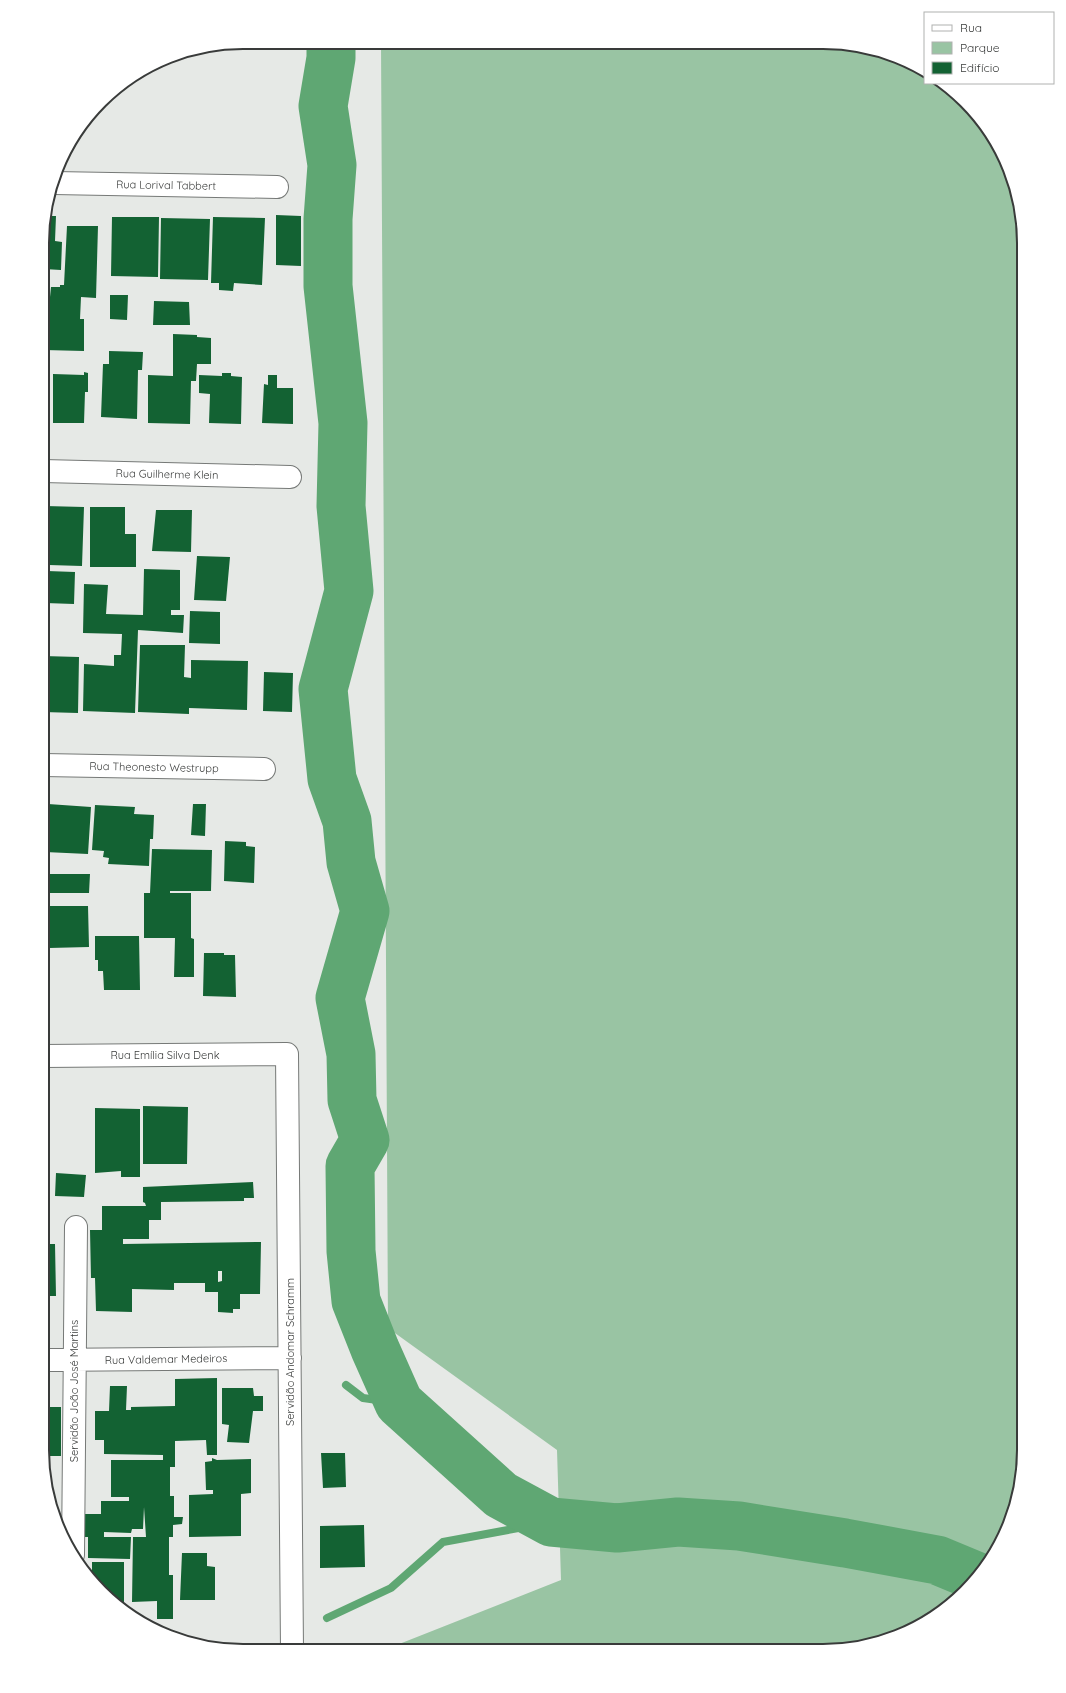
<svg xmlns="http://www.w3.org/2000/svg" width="1066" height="1693" viewBox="0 0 1066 1693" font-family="Quicksand,sans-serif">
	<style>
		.green { fill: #99c4a3 }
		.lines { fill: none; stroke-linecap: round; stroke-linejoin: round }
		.stream { stroke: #5fa773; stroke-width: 8 }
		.river { stroke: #5fa773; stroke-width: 49 }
		.building { fill: #136233; fill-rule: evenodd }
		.street-casing { stroke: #767977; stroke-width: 24 }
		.street { stroke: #fff; stroke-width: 22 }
		.labels { text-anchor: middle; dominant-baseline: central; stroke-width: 4; stroke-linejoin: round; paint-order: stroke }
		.street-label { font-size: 11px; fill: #393b3a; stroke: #fff }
		.rim { fill: none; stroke: #393b3a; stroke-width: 2 }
	</style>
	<rect width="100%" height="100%" fill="#e6e9e6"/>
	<path class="green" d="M381,42l469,2 50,13 25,15v11l21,1 37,37 26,45 15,77v1221l-15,63 -26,45 -37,37 -46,27 -76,15 -440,-1 177,-70 -4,-130 -169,-122z"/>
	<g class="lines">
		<path class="stream" d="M346,1385l17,13 36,5
			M327,1618l64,-30 52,-46 108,-20"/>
		<path class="river" d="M331,42v16l-8,48 9,59 -4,54v67l15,137 -2,83 8,85 -26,98 9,90 15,42 4,41 14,49 -25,87 11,56 1,46 13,40 -15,26 1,85 5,50 19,48 24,54 102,92 50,27 66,6 61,-6 61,4 106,17 92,17 41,17"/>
	</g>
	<path class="building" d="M276,215l25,1v50l-25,-1z
		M44,216h12l-1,25 7,1 -1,28 -17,-1z
		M112,217h47l-1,60 -47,-1z
		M213,217l52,1 -3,67 -28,-2 -1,8 -14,-1v-7h-8z
		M161,218l49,1 -2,61 -48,-1z
		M67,226h31l-2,72 -15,-1 -1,22h4v32l-40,-1v-53h6l1,-10h9v-2h4z
		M110,295h18l-1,25 -17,-1z
		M154,301l35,1 1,23h-37z
		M173,334l24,1v2l14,1v26h-14l-1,17h-5l-1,43 -42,-1v-48l25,1z
		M109,351l34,1 -1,18h-4l-1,49 -36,-2 2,-53h6z
		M84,372l4,1v19h-3l-1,31h-31v-49l31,1z
		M222,373h9v3l11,1 -1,47 -32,-1 1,-29 -11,-1v-18l23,1z
		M268,375h9v13h16v36l-31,-1 2,-39 4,1z
		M45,506l39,1 -2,59 -33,-1 1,-11h-6z
		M90,507h35v27h11v33h-46z
		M156,510h36l-1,42 -39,-1z
		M197,556l33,1 -4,44 -32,-1z
		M144,569l36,1v40h-9v5h13l-1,18 -45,-3 -3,83 -52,-2 1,-47 30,2v-11h7l1,-21 -39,-1 1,-49 24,1 -2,29 37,1z
		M47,571l28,1 -1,32 -29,-1z
		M190,611l30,1v32l-31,-1z
		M140,645h45l-1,32 7,1v-18l57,1 -1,49 -58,-2v6l-51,-2z
		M43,656l36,1 -1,56 -35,-1z
		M264,672l29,1 -1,39 -29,-1z
		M48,804l43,3 -3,47 -43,-2z
		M193,804h13l-1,32 -14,-1z
		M95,805l40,2 -1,7 20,1 -1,24h-3l-1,27 -41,-2 1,-6 -6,-1 1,-6 -12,-1z
		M225,841l21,1v4l9,1 -1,36 -30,-2z
		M152,849l60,1 -1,41h-41v2h21v45l3,1v38h-20l1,-39h-31v-45h6z
		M43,874h47l-1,19h-42l-1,29h-3z
		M48,906h40l1,41 -40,1z
		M43,928h2l1,62h-3z
		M95,936h44l1,54h-36l-1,-19h-5v-11h-3z
		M204,953h20v2h11l1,42 -33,-1z
		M143,1106l45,1 -1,57h-44z
		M95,1108l45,1v68h-19v-6l-26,2z
		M56,1173l30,2 -2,22 -29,-1z
		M253,1182l1,16h-10v3l-83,1v18h-12v19h-26v5l138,-2 -1,52h-20v15h-7v4l-15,-1v-20h-13v-9h-31v7l-42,-1v23l-36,-1 -1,-33h-4l-1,-48h12v-24h44l-1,-3 -2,-1v-15zM218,1271h4v10l-4,1z
		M42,1244h13l1,52h-14z
		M217,1378v77h-10l-1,-15 -31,1v26h-5v29h4v21h9l-1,7 -9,1v12h-4v38h4v44h-16v-18l-25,1 1,-65h13l-2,-30 -1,22h-11l-1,4 -27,-1v5h27l-1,22 -42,-1v-21h-3v-23h16v-13h28v-4h-18v-37h52v-5l-59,-1v-14h-9v-29h14l1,-25h17l-1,24h5v-3l44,-1v-27z
		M222,1388h31l1,8h9v15h-10l-4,32 -22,-1 2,-17 -7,-1z
		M42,1407h19v49h-14v-17h-5z
		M321,1453h24l1,34 -23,1z
		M212,1458l5,2 34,-1v34l-10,1v42l-52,1v-42l24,-1v-4h-7l-1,-28 7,-1z
		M364,1525l1,42 -45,1v-42z
		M182,1553h25v13l8,1v33h-35z
		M92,1562h32v40h-11l-21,-21z"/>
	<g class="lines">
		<g class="street-casing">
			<path id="street" d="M54,183l223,4
				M43,471l247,6
				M43,765l221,4
				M43,1056l244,-2 5,596
				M42,1360l248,-2
				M73,1555l3,-328"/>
		</g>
		<use href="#street" class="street"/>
	</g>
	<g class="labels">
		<g class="street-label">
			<text transform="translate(166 185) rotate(1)">Rua Lorival Tabbert</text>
			<text transform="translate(167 474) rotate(1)">Rua Guilherme Klein</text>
			<text transform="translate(154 767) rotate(1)">Rua Theonesto Westrupp</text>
			<text x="165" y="1055">Rua Emília Silva Denk</text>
			<text transform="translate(290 1352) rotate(-90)">Servidão Andomar Schramm</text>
			<text transform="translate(166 1359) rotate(-1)">Rua Valdemar Medeiros</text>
			<text transform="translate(74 1391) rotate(-90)">Servidão João José Martins</text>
		</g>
	</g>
	<path d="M0 0H1066V1693H0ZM243 49H823A194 194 0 0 1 1017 243V1450A194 194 0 0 1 823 1644H243A194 194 0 0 1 49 1450V243A194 194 0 0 1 243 49Z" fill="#fff" fill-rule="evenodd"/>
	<path class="rim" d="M243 49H823A194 194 0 0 1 1017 243V1450A194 194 0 0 1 823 1644H243A194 194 0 0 1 49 1450V243A194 194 0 0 1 243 49Z"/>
	<rect x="924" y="12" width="130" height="72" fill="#ffffff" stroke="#b0b1b0"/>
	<rect x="932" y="25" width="20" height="6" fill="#ffffff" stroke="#b0b1b0"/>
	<text x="960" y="32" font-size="12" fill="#393b3a">Rua</text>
	<rect x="932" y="42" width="20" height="12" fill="#99c4a3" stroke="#b0b1b0"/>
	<text x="960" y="52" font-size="12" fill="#393b3a">Parque</text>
	<rect x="932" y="62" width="20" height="12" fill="#136233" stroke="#b0b1b0"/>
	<text x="960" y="72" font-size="12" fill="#393b3a">Edifício</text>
</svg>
